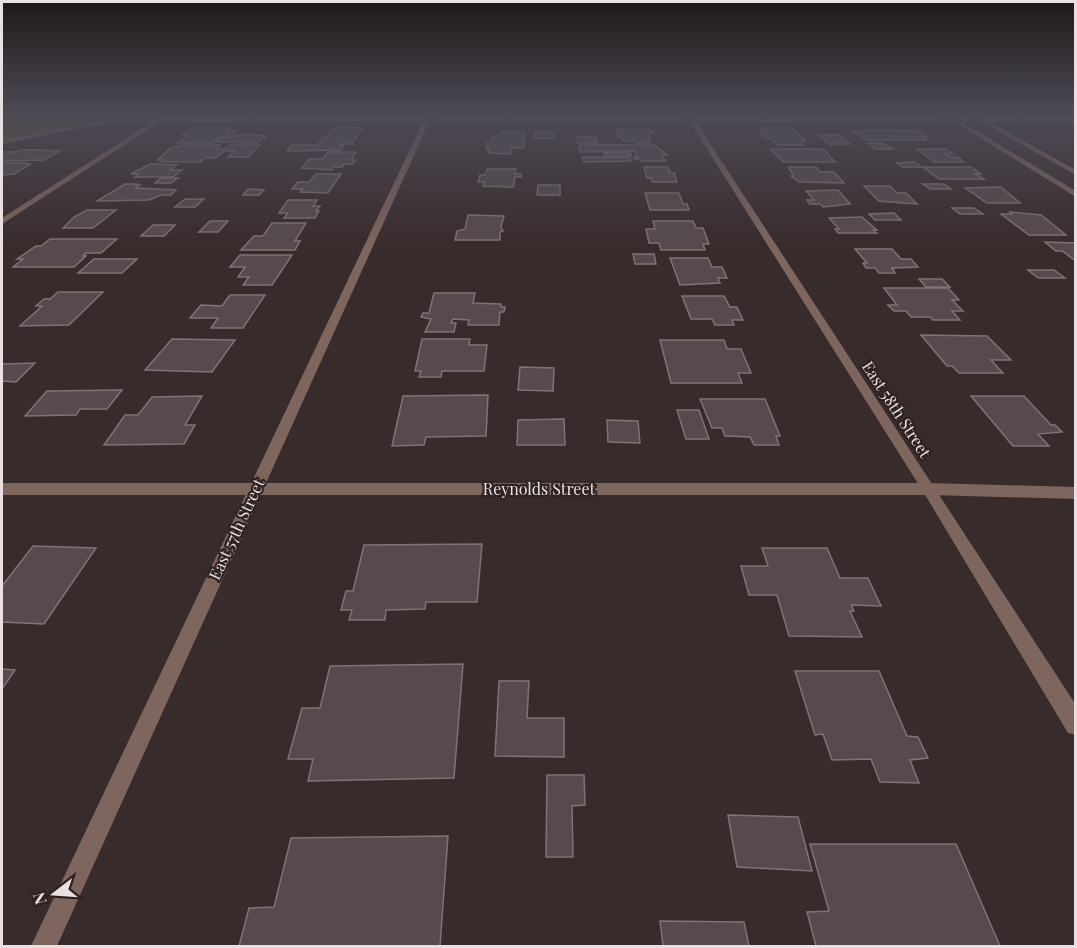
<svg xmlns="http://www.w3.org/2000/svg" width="1077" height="948" viewBox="0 0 1077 948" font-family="'Playfair Display',serif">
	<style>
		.green { fill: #6d4b32 }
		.building { fill: #574a4e; stroke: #807276; stroke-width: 1.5 }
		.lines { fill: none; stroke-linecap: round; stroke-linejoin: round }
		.minor { fill: #7e655e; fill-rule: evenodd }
		.tertiary { fill: #7e655e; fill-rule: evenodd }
		.labels { text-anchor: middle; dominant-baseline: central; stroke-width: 4.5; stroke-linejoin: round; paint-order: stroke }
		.street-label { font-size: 16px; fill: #e9e1e1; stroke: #2e2222 }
	</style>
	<rect width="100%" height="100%" fill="#382b2c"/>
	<path class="green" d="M2,113h93l15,7 -108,20z"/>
	<path class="building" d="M335,127l27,1 -10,16h-14l6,1 -4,5 -53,1 5,-6h26l5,-7h4z
		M191,128h39l-3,3h10l-6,5h-10l-8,7h-36l10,-8h-5z
		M761,128h31l13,13h-4l3,4h-25l-9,-7h-6l-5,-6h5z
		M616,129h34l4,3 -6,3 3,8h-15v-2h-12l-2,-4h-4z
		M863,130l55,1 10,6h-6l4,3h-60l-13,-9h12z
		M501,132h23v16h-13v6l-23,-1 1,-4h-3l1,-6h4l1,-7h8z
		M534,132h20l1,6h-20z
		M249,134l17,2 -9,7 -42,-1 6,-4z
		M818,135h21l11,9h-21z
		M577,137h19l2,6h-20z
		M868,143h13l13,6h-19z
		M182,145h38l-4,4h9l5,-4h30l-12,12h-20l6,-6h-10l-8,7h-11l-5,4h-39l3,-2h-6l11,-11z
		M579,145h76l12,10h-5l3,6h-25l-1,-2h-5v-2h4l-4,-6 -54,1z
		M770,149h53l12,13h-51z
		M917,149h29l7,5h-8l5,3h8l6,5h-30z
		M21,150h18l21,1 -16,9 -42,1v-9h14z
		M328,152h28l-5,8h4l-2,4h-9l-2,3h-9l-1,3 -30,-2 7,-9h14z
		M604,153h27v3h-26z
		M583,157h46l2,4 -47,1z
		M915,162l7,5h-19l-6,-4z
		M2,163h22l7,1 -17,10 -12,1z
		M150,164l27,1 -7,5h12l-9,7h-38l4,-3h-8z
		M644,167h24l2,6h4l3,9h-25l-1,-4h-4z
		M788,167h28l4,5h14l10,11 -45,-1 -8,-6h3z
		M923,167h48l10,7h-6l9,5h-45z
		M487,169h29l-1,5h6v3h-6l-2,10 -30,-1 1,-4h-6l2,-7h5z
		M316,174h25l-13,19 -28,-1 3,-3h-11l6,-7h11z
		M161,178h17l-7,5h-16z
		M125,184h12l-1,1h4l-4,3 40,2 -5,5h-10l-12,5 -52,1z
		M923,184h21l7,5h-21z
		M538,185h22v10h-23z
		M864,186h26l7,7h9l11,11 -38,-3z
		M1001,187l19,16h-33l-22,-15z
		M248,189l16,1 -5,5h-16z
		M838,190l12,14 -27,3 -3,-3h-10l-3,-4h7l-8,-9z
		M645,193h34l4,11h4l2,6h-39z
		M185,199h19l-9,8h-20z
		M288,200h29l-4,6h7l-4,5h3l-4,7h-31l4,-5h-9z
		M952,208h22l9,6h-23z
		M87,210h29l-23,18h-30l11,-11z
		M1010,212l31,3 25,20h-37l-28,-21h11z
		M894,213l7,7h-26l-6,-6z
		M468,215l36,1 -3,11 2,4 -3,1v8h-45l2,-9 8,-2z
		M862,217l15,13h-4l4,3h-39l-3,-4h4l-10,-11z
		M210,221h18l-10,11h-19z
		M653,221h40l3,7h7l6,16h-6l2,6h-44l-2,-7h-10l-3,-14h9z
		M272,223h34l-11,18h5l-5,9h-54l13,-14h9z
		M153,225h22l-11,11h-23z
		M50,239h67l-16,14h-15l-3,3h3l-12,11h-61l10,-8h-6l19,-13h5z
		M1045,242l31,1v18l-14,-10h-6z
		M855,249h37l9,10h10l7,8 -26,1 3,5h-16l-4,-5h-9l-3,-5h4z
		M633,254h21l2,10h-21z
		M240,255h52l-20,30h-29l6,-8h-11l7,-10h-15z
		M670,258h38l4,9h10l5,11h-9l2,5 -40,2z
		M94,259h43l-15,14h-44z
		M1028,270h26l11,8h-27z
		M919,279h23l8,8h-24z
		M884,288h64l11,12h-7l11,11h-11l8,9h-27l-3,-3h-19l-5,-6h-12l-6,-6h9z
		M58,292h45l-34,33 -49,1 22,-20h-6l8,-7h6z
		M434,293h41l-2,10 28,1v3h4l-1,5h-4l-1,13h-31l1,-5 -16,-1 -2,4h5l-2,9h-29l6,-13 -10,-2 2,-4h6z
		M230,295h35l-22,33h-32l7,-10h-28l11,-13 21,1z
		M682,296h42l6,11h7l6,13h-11l2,5h-19l-3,-6h-21z
		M921,335l66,1 24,24h-20l12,13h-44l-7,-7h-5z
		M172,339l63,1 -23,32 -67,-2z
		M422,339h48l-1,6h18l-3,26h-42l-1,6h-22l2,-6h-6z
		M660,340h64l3,9h14l10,24h-13l4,10h-71z
		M35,363l-19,19 -14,-1v-17z
		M520,367l34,1 -1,23 -35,-1z
		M122,390l-15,19h-27l-4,6 -51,1 22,-25z
		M488,395l-2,41 -60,1 -2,8 -32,1 11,-50z
		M202,396l-17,29h10l-11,19 -80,1 21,-30h13l14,-18z
		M971,396h53l27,29h4l7,7 -24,2 11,12h-36z
		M700,399h65l15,37h-4l3,9h-25l-4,-8 -25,-1 -3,-8h-10z
		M677,410h22l10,29h-23z
		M564,419l1,26h-48l1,-25z
		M607,420l31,1 2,22 -32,-1z
		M482,544l-5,58h-51l-1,7 -39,1 -1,10h-36l3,-10h-11l5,-19h7l11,-46z
		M33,546l63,2 -52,76 -42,-2v-36z
		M762,548h65l13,30h28l13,28 -30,-1 3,6h-4l12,26 -73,-1 -12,-41h-28l-8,-29h27z
		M463,664l-9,114 -146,3 5,-22h-25l14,-51h18l10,-42z
		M2,669l13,1 -13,19z
		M795,671h84l28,65 11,1 10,21 -18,2 9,23 -39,-1 -9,-23 -39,1 -9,-26 -8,1z
		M499,681h30l-2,37h37v39l-69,-1z
		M547,775h37l1,30 -13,1 1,51h-27z
		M728,815l70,2 14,54 -75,-4z
		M448,836l-8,110h-201l10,-38 25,-1 17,-69z
		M810,844h146l44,102h-184l-9,-34 22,-1z
		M660,921l84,1 5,24h-86z"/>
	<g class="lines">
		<path class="minor" d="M112,113l23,4 27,1h263l2,-5h6l-2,5h257l-2,-5h4l4,5h382v4h-380l380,583v30l-8,-2 -144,-240 -234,-371h-261l-372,824h-26l392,-824h-263l-158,102v-6l150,-96c-48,-2 -102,13 -150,22v-4l103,-19 24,-2z"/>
		<path class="tertiary" d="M940,113h7l129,78v6z
			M966,113h7l103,57v5z
			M2,483h927l147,4v12l-147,-4h-927z"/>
	</g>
	<linearGradient id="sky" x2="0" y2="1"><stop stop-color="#1f1818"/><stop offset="0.46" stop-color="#4d4a56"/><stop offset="1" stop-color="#4d4a56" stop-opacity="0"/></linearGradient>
	<rect width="1077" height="246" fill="url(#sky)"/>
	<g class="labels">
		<g class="street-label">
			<text transform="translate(897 409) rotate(57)">East 58th Street</text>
			<text x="539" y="488">Reynolds Street</text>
			<text transform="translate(236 529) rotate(-65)">East 57th Street</text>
		</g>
	</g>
	<rect width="1077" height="948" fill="none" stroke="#e9e1e1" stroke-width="6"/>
	<g transform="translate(54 894) rotate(253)" stroke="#2e2222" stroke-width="4.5" paint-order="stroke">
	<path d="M0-4.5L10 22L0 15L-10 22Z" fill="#e9e1e1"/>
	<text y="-9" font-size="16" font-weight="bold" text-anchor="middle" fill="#e9e1e1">N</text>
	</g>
</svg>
